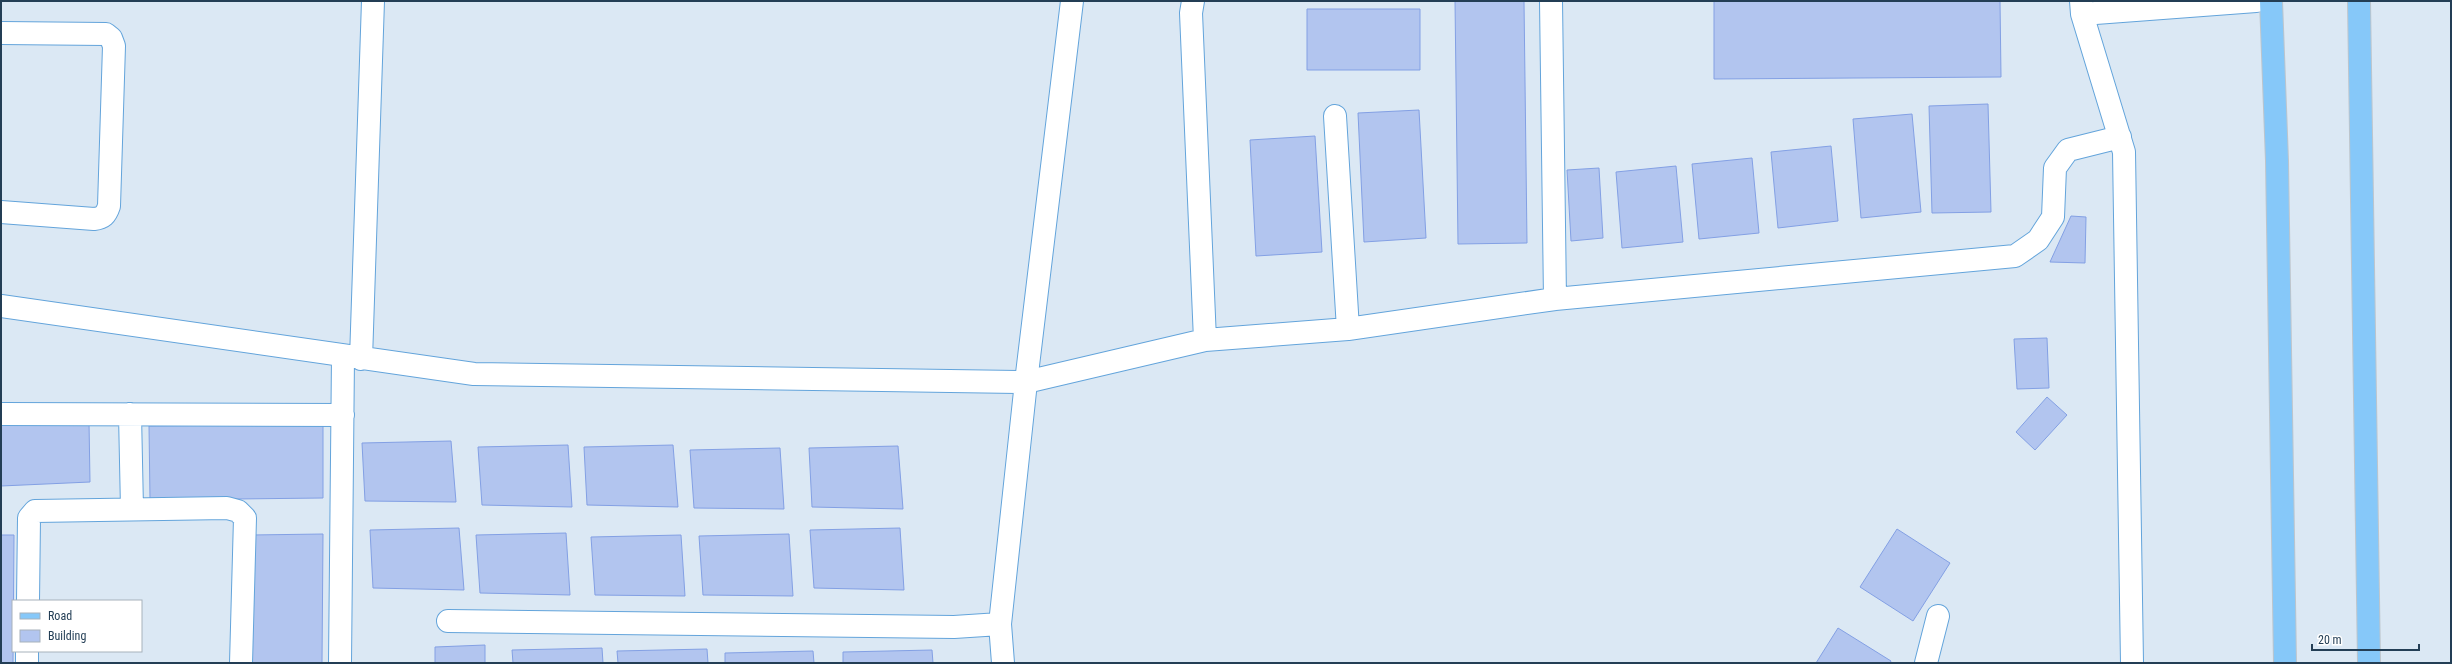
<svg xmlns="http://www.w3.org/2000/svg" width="2452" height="664" viewBox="0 0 2452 664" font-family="'Roboto Condensed',sans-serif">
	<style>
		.building { fill: #b2c5ef; stroke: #83a0e4 }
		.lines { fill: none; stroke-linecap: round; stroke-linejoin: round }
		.street-casing { stroke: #63a4db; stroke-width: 24 }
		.primary-casing { stroke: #bdc5cc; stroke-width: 24 }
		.street { stroke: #fff; stroke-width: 22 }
		.primary { stroke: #86c8f9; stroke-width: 22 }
	</style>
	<rect width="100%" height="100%" fill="#dbe8f4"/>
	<path class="building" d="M1455,1h69l3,242 -69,1z
		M1714,1h286l1,76 -287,2z
		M1307,9h113v61h-113z
		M1988,104l3,108 -59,1 -3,-107z
		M1419,110l7,128 -62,4 -6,-129z
		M1912,114l9,98 -60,6 -8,-99z
		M1315,136l7,116 -66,4 -6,-116z
		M1831,146l7,75 -60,7 -7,-76z
		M1752,158l7,75 -60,6 -7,-75z
		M1676,166l7,76 -61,6 -6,-76z
		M1599,168l4,70 -32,3 -4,-71z
		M2071,216l15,1 -1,46 -35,-1z
		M2047,338l2,50 -32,1 -3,-50z
		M2047,397l20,18 -32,35 -19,-18z
		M1,420l88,2 1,60 -89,4z
		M323,424v74l-173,2 -1,-74z
		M451,441l5,61 -91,-1 -3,-58z
		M568,445l4,62 -90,-2 -4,-58z
		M673,445l5,62 -91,-2 -3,-58z
		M898,446l5,63 -91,-2 -3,-59z
		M780,448l4,61 -90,-1 -4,-58z
		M459,528l5,62 -91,-2 -3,-58z
		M900,528l4,62 -90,-2 -4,-58z
		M1897,529l53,34 -37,58 -53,-34z
		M566,533l4,62 -90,-2 -4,-58z
		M323,534l-1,129h-72l1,-128z
		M789,534l4,62 -90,-1 -4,-59z
		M1,535h13l-1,128h-12z
		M681,535l4,61 -90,-1 -4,-58z
		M1838,628l53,33 -1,2h-74z
		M485,645v18h-50v-16z
		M602,648l1,15h-90l-1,-13z
		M707,649l1,14h-90l-1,-12z
		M932,650l1,13h-90v-11z
		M813,651l1,12h-89v-10z"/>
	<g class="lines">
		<g class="street-casing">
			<path id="street" d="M1193,1l-2,12 14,327
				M1551,1l4,298
				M2081,1l1,13 42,138 8,511
				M2082,14l174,-13
				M1,33l105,1 5,4 3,8 -5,160c-3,9 -6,12 -15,13l-93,-7
				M1335,116l13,213
				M1,306l473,68 552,8 179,-42 143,-11 207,-30 460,-43 23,-16 15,-23 2,-49 13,-18 52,-13
				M361,359l12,-358
				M1,414l342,1
				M130,414l2,95
				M28,601l1,-83 6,-7 192,-3 11,3 7,7 -4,145
				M448,621l506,6 46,-3
				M27,663v-12
				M340,663l3,-306
				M1003,663l-3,-39 26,-242 46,-381
				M1926,663l12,-47"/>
		</g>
		<g class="primary-casing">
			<path id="primary" d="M2271,1l6,160 8,502
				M2359,1l10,662"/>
		</g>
		<use href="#street" class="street"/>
		<use href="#primary" class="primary"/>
	</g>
	<rect width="2452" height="664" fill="none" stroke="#233e55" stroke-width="4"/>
	<rect x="12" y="600" width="130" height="52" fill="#ffffff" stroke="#a7b2bb"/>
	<rect x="20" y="613" width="20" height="6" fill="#86c8f9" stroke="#a7b2bb"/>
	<text x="48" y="620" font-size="12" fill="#233e55">Road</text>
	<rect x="20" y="630" width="20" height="12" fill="#b2c5ef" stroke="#a7b2bb"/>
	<text x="48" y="640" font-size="12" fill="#233e55">Building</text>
	<path d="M2312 644v6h107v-6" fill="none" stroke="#233e55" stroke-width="2"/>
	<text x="2318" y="644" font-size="12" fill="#233e55" stroke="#ffffff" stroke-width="3" paint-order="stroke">20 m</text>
</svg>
